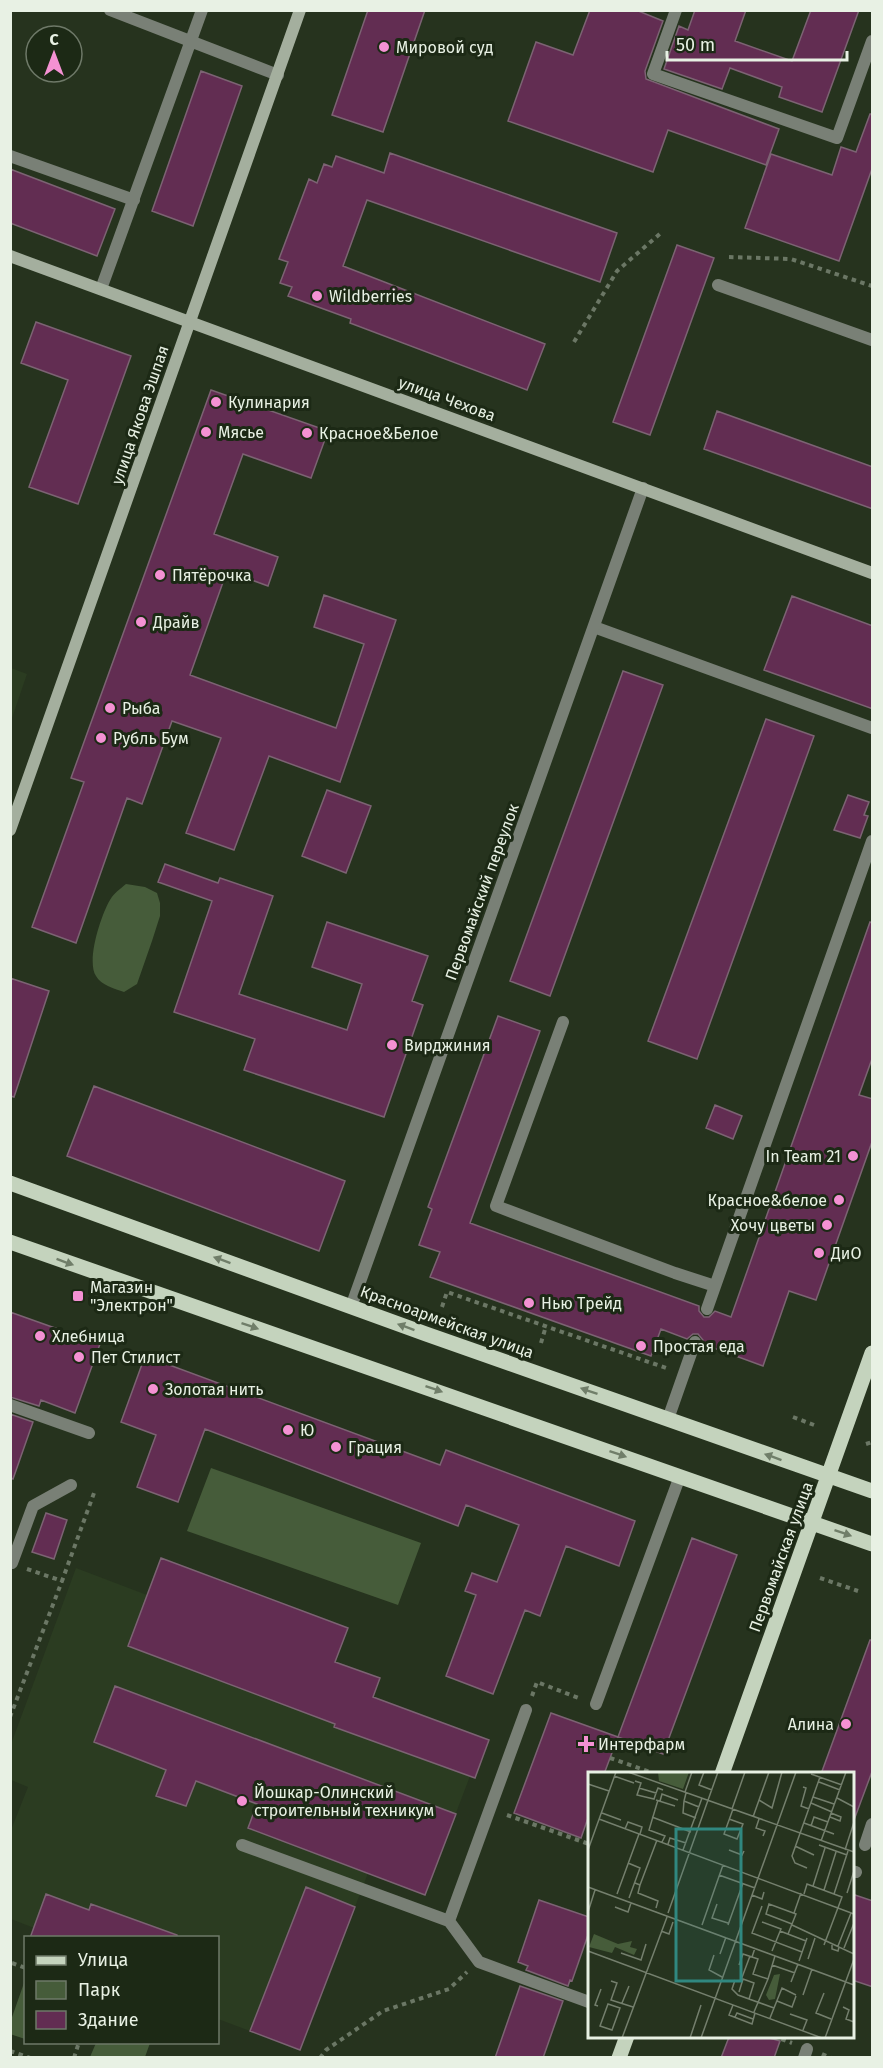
<svg xmlns="http://www.w3.org/2000/svg" width="883" height="2068" viewBox="0 0 883 2068" font-family="'Fira Sans',sans-serif">
	<style>
		.built { fill: #2b3c21 }
		.green { fill: #465c3a }
		.building { fill: #622d52; stroke: #7c6373; stroke-width: 1.5 }
		.lines { fill: none; stroke-linecap: round; stroke-linejoin: round }
		.path { stroke: #6b7765; stroke-width: 4; stroke-dasharray: 4.5 4.5; stroke-linecap: butt }
		.lane { stroke: #798076; stroke-width: 12 }
		.street { stroke: #798076; stroke-width: 12 }
		.secondary { stroke: #a4af9e; stroke-width: 12 }
		.primary { stroke: #c4d3bd; stroke-width: 15 }
		.oneway { fill: #707e69 }
		.poi-dot { fill: #f491d3; stroke: #1c2915; stroke-width: 2 }
		.labels { text-anchor: middle; dominant-baseline: central; stroke-width: 6; stroke-linejoin: round; paint-order: stroke }
		.poi-label { font-size: 16px; fill: #e8f1e4; stroke: #1c2915; text-anchor: start }
		.street-label { font-size: 16px; fill: #e8f1e4; stroke: #1c2915 }
		.inset-road { fill: none; stroke: #747f6d; stroke-width: 1.5 }
		.view { fill: #308880; fill-opacity: 0.15; stroke: #308880; stroke-width: 3 }
		.inset-edge { fill: none; stroke: #e8f1e4; stroke-width: 3 }
	</style>
	<rect width="100%" height="100%" fill="#26331e"/>
	<path class="built" d="M11,668l16,6 -16,47 -1,-53z
		M161,1558l174,103 45,17 -7,19 116,43 -14,38 -5,-2 -45,119 -57,-22 -68,177 -82,-31v-81l-188,-1 4,-9 -23,-9v-89l17,-43 -17,-7 -1,-33 66,-179 71,27z"/>
	<path class="green" d="M126,884l19,3 12,6 3,10v13l-8,25 -15,43 -13,8c-9,-3 -23,-7 -28,-16 -10,-15 5,-61 14,-76 4,-7 10,-11 16,-16z
		M211,1468l210,75 -23,62 -211,-74z
		M24,1983h2l-1,56 -15,-5 1,-14z
		M96,2043v-1l54,1 -5,14h-55z"/>
	<path class="building" d="M368,10h57l-42,122 -51,-17z
		M590,10h46l27,11 -18,50 1,8 133,50 -13,36 -98,-35 -15,42 -145,-51 28,-79 37,13z
		M695,10h51l-11,31 57,20 19,-51h48l-37,102 -43,-15 3,-10 -52,-19 -8,21 -58,-20 15,-43 9,4z
		M201,71l41,15 -49,140 -41,-15z
		M870,114h3v52l-34,95 -94,-33 26,-74 61,21 9,-28 15,5z
		M390,153l227,80 -17,49 -233,-82 -24,66 202,78 -18,46 -177,-67 1,-4 -63,-23 4,-9 -12,-4 8,-21 -9,-3 30,-80 8,4 7,-19 8,3 4,-11 48,17z
		M10,169l105,40 -18,47 -87,-33z
		M677,245l37,13 -64,177 -37,-13z
		M36,322l95,34 -53,148 -49,-17 39,-107 -47,-17z
		M211,390l117,41 -17,47 -68,-24 -29,80 64,23 -10,29 -41,-15 -37,104 146,53 28,-84 -50,-17 10,-32 72,25 -56,162 -71,-26 -35,94 -48,-17 35,-95 -49,-17 -30,83 -15,-6 -51,145 -44,-16 52,-145 -13,-4z
		M717,411l156,56v42l-169,-60z
		M792,596l81,30v83l-109,-39z
		M623,671l40,14 -113,311 -40,-15z
		M766,719l48,17 -117,323 -49,-18z
		M327,790l44,16 -25,67 -44,-17z
		M848,795l21,7 -5,13 4,1 -8,22 -26,-8z
		M165,864l53,19 2,-5 53,18 -34,98 108,36 15,-46 -50,-17 15,-45 101,34 -16,45 11,4 -39,112 -140,-47 11,-31 -81,-27 38,-111 -54,-19z
		M870,922l3,1v133l-14,39 14,4v40l-57,161 -27,-9 -26,75 -60,-22v-4l-5,-6h-5l-6,5 -26,-10 -10,27 -221,-79 10,-25 -21,-7 13,-36 -4,-2 70,-191 42,15 -70,192 229,83v5l5,6h5l6,-6 16,6z
		M10,978l39,13 -35,106 -4,-1z
		M94,1086l251,95 -26,70 -252,-95z
		M715,1105l27,11 -9,23 -27,-11z
		M10,1312l90,32 -25,69 -34,-13 -2,6 -29,-9z
		M145,1356l295,109 6,-15 189,71 -16,45 -53,-20 -26,70 -15,-6 -32,84 -47,-18 30,-81 -11,-4 7,-18 25,9 22,-57 -53,-20 -8,21 -253,-97 -27,73 -41,-15 19,-52 -35,-13z
		M10,1414l23,8 -20,57 -3,-1z
		M46,1513l21,7 -13,39 -22,-7z
		M692,1538l45,17 -74,199 -45,-17z
		M161,1558l187,70 -13,34 45,16 -7,19 116,43 -14,38 -141,-51 1,-3 -207,-78z
		M870,1640h3v129l-19,51h-2v-46h-31z
		M115,1686l341,128 -31,81 -177,-67 9,-24 -61,-23 -10,25 -30,-10 10,-26 -72,-28z
		M551,1713l67,24 -14,37h-15v41l-8,23 -67,-25z
		M306,1887l49,20 -55,143 -50,-19z
		M46,1894l43,16 2,-6 86,31v3h-147z
		M852,1894l21,7v86l-21,-7z
		M539,1900l50,17v15l-17,49 -2,-1 -2,6 -42,-16 2,-4 -10,-4z
		M520,1986l43,15 -20,57h-48z
		M729,2037h37l14,4 -6,17h-53z"/>
	<g class="lines">
		<path class="path" d="M729,257l62,2 81,27
			M574,342l43,-71 45,-39
			M442,1307l5,-15 222,77
			M541,1343l5,-17
			M793,1417l21,8
			M866,1444l6,-2
			M27,1569l35,12 32,-88
			M820,1578l38,13
			M532,1696l5,-14 44,17
			M10,1717l52,-136
			M610,1758l46,16
			M507,1815l82,29
			M12,1963l14,5
			M773,2036l19,7
			M10,2051l20,7
			M822,2054l9,4
			M74,2058l5,-16
			M320,2058l6,-8 57,-39 66,-22 18,-17"/>
		<path class="lane" d="M110,10l168,65
			M676,10l-23,64 184,64 35,-97
			M10,156l124,44
			M718,285l154,55
			M101,289l101,-279
			M594,627l278,101
			M563,1022l-67,184 179,67 40,13
			M707,1309l165,-468
			M10,1405l79,28
			M668,1419l27,-77
			M12,1563l21,-57 38,-21
			M596,1704l84,-228
			M526,1710l-77,211 30,41 110,40
			M242,1845l207,76
			M865,1845l7,-21
			M852,1871l4,1
			M804,2058l3,-9"/>
		<path class="street" d="M351,1307l292,-819"/>
		<path class="secondary" d="M10,256l862,317
			M10,830l290,-820"/>
		<path class="primary" d="M10,1183l416,151 446,157
			M10,1242l862,302
			M722,1774l150,-421
			M619,2058l8,-22"/>
	</g>
	<defs><path id="oneway-solid" d="M-6-.8H1V-3.2L6.5 0L1 3.2V.8H-6Z" transform="scale(1.5)"/></defs>
	<g class="oneway">
		<use href="#oneway-solid" transform="translate(222 1260) rotate(-160)"/>
		<use href="#oneway-solid" transform="translate(65 1262) rotate(20)"/>
		<use href="#oneway-solid" transform="translate(250 1326) rotate(19)"/>
		<use href="#oneway-solid" transform="translate(406 1327) rotate(-160)"/>
		<use href="#oneway-solid" transform="translate(434 1389) rotate(19)"/>
		<use href="#oneway-solid" transform="translate(589 1391) rotate(-161)"/>
		<use href="#oneway-solid" transform="translate(618 1454) rotate(19)"/>
		<use href="#oneway-solid" transform="translate(773 1457) rotate(-160)"/>
		<use href="#oneway-solid" transform="translate(843 1533) rotate(19)"/>
	</g>
	<g class="poi-dot">
		<circle cx="384" cy="47" r="6"/>
		<circle cx="317" cy="296" r="6"/>
		<circle cx="216" cy="402" r="6"/>
		<circle cx="206" cy="432" r="6"/>
		<circle cx="307" cy="433" r="6"/>
		<circle cx="160" cy="575" r="6"/>
		<circle cx="141" cy="622" r="6"/>
		<circle cx="110" cy="708" r="6"/>
		<circle cx="101" cy="738" r="6"/>
		<circle cx="392" cy="1045" r="6"/>
		<circle cx="853" cy="1156" r="6"/>
		<circle cx="839" cy="1200" r="6"/>
		<circle cx="827" cy="1225" r="6"/>
		<circle cx="819" cy="1253" r="6"/>
		<rect x="72" y="1290" width="12" height="12" rx="3"/>
		<circle cx="529" cy="1303" r="6"/>
		<circle cx="40" cy="1336" r="6"/>
		<circle cx="641" cy="1346" r="6"/>
		<circle cx="79" cy="1357" r="6"/>
		<circle cx="153" cy="1389" r="6"/>
		<circle cx="288" cy="1430" r="6"/>
		<circle cx="336" cy="1447" r="6"/>
		<circle cx="846" cy="1724" r="6"/>
		<path d="M583 1735h6v6h6v6h-6v6h-6v-6h-6v-6h6z"/>
		<circle cx="242" cy="1801" r="6"/>
	</g>
	<g class="labels">
		<g class="poi-label">
			<text x="396" y="47">Мировой суд</text>
			<text x="329" y="296">Wildberries</text>
			<text x="228" y="402">Кулинария</text>
			<text x="218" y="432">Мясье</text>
			<text x="319" y="433">Красное&amp;Белое</text>
			<text x="172" y="575">Пятёрочка</text>
			<text x="153" y="622">Драйв</text>
			<text x="122" y="708">Рыба</text>
			<text x="113" y="738">Рубль Бум</text>
			<text x="404" y="1045">Вирджиния</text>
			<text x="841" y="1156" text-anchor="end">In Team 21</text>
			<text x="827" y="1200" text-anchor="end">Красное&amp;белое</text>
			<text x="815" y="1225" text-anchor="end">Хочу цветы</text>
			<text x="831" y="1253">ДиО</text>
			<text x="90" y="1287">Магазин<tspan x="90" dy="18">"Электрон"</tspan></text>
			<text x="541" y="1303">Нью Трейд</text>
			<text x="52" y="1336">Хлебница</text>
			<text x="653" y="1346">Простая еда</text>
			<text x="91" y="1357">Пет Стилист</text>
			<text x="165" y="1389">Золотая нить</text>
			<text x="300" y="1430">Ю</text>
			<text x="348" y="1447">Грация</text>
			<text x="834" y="1724" text-anchor="end">Алина</text>
			<text x="598" y="1744">Интерфарм</text>
			<text x="254" y="1792">Йошкар-Олинский<tspan x="254" dy="18">строительный техникум</tspan></text>
		</g>
		<g class="street-label">
			<text transform="translate(447 399) rotate(20)">улица Чехова</text>
			<text transform="translate(140 415) rotate(-71)">улица Якова Эшпая</text>
			<text transform="translate(482 892) rotate(-70)">Первомайский переулок</text>
			<text transform="translate(447 1322) rotate(20)">Красноармейская улица</text>
			<text transform="translate(781 1557) rotate(-70)">Первомайская улица</text>
		</g>
	</g>
	<g transform="translate(588 1772)">
		<rect width="266" height="266" fill="#26331e"/>
		<path d="M70,0h31l-6,17 -24,-8zM6,162l24,10 14,-3 -2,6 7,2 -3,6 -19,-8 -3,6 -23,-6zM192,202l-5,25 -6,1 -3,-5 8,-20z" fill="#465c3a"/>
		<path class="inset-road" d="M40,0l226,80M116,0l-5,13 13,5M223,2l31,11M26,4l20,7M47,9l6,2 -4,12 17,4 2,-6M231,10l21,8M0,12l21,7M215,15l3,1 -5,18 8,3M51,16l17,5 2,-5 5,2M97,20l7,-20M98,21l-2,8 15,6M225,25l21,7M249,26l17,9M68,28l19,6M70,28l-9,30 16,6 -3,6M171,28l13,8 10,-36M72,29l2,-7 16,6M96,29l-1,12 13,5M223,31l21,9M144,37l13,-37M14,41l19,7M64,45l39,15M165,45l16,-45M242,45l10,4 1,-4 -10,-4M11,47l255,95M141,47l14,5 -6,15 -13,-5 9,-25M171,47l-3,9 9,3 -2,5M216,51l30,11M223,54l3,-9 14,5M37,57l3,-7 14,5 -2,7M233,69l25,-69M80,72l2,-6 16,5M231,73l28,10M207,74l19,9M0,78l28,-78M95,78l19,-52M141,78l13,5 2,-4M257,78l9,-28M40,91l12,5 -11,30M219,96l-12,-5 -3,-7 28,-79M131,103l36,13M47,111l5,2 17,-45M52,113l-2,8 20,8 -2,7M225,114l12,-38M0,115l266,98M236,118l12,-38M259,121l7,-22M29,122l22,-60M216,122l3,-10 35,13 -18,48M246,122l14,-43M164,123l10,4 2,-7M129,132l-5,14 16,5M174,134l-10,27 50,19M27,135l13,5 3,-9M0,140l7,-22M80,141l50,-141M206,141l7,-20M174,150l19,7 -9,22M114,153l21,-60M140,153l15,-42M204,153l47,22M73,159l8,3 4,-12M192,159l26,10M200,162l8,-20 -27,-10 -3,10 26,10M244,173v4l6,2 1,-4 15,7M250,174l13,-33M256,176l10,-25M0,179l234,87M33,181l20,7 5,-16M132,182l6,-17M126,183l-5,15 13,7M164,185l6,2 -5,15 15,5 7,-23M220,187l7,-21M211,189l8,-23M151,193l4,-11 9,3 3,-9M184,193l23,8M147,208l-3,9 6,6 36,13M153,208l9,-24M23,209l6,2 -6,17 22,7M203,210l7,-18M151,220l4,-13 11,4 -5,16M236,221l-8,20 15,6M215,223l9,-26M189,229l15,6 4,-11M34,231l7,-17M20,232l12,4 -8,22 -12,-4zM145,233l-4,10 23,9 3,-11M10,234l-3,-1 6,-16M255,235l6,3 -3,9 8,3M166,240l14,-33M202,242l17,6 -4,10M147,245l2,-4 16,6M182,246l12,-30 14,7M34,266l45,-121M102,266l11,-33M113,266l95,-266M237,266l29,-79"/>
		<path class="view" d="M88,57h65v152h-65z"/>
		<rect width="266" height="266" class="inset-edge"/>
	</g>
	<rect width="883" height="2068" fill="none" stroke="#e8f1e4" stroke-width="24"/>
	<rect x="24" y="1936" width="195" height="108" fill="#1c2915" stroke="#6e7968" stroke-width="1.5"/>
	<rect x="36" y="1956" width="30" height="9" fill="#c4d3bd" stroke="#6e7968" stroke-width="1.5"/>
	<text x="78" y="1966" font-size="18" fill="#e8f1e4">Улица</text>
	<rect x="36" y="1981" width="30" height="18" fill="#465c3a" stroke="#6e7968" stroke-width="1.5"/>
	<text x="78" y="1996" font-size="18" fill="#e8f1e4">Парк</text>
	<rect x="36" y="2011" width="30" height="18" fill="#622d52" stroke="#6e7968" stroke-width="1.5"/>
	<text x="78" y="2026" font-size="18" fill="#e8f1e4">Здание</text>
	<g transform="translate(54 54)"><circle r="28" fill="#1c2915" stroke="#6e7968" stroke-width="1.5"/>
	<path d="M0-4.5L10 22L0 15L-10 22Z" fill="#f491d3"/>
	<text y="-9" font-size="16" font-weight="bold" text-anchor="middle" fill="#e8f1e4">С</text>
	</g>
	<path d="M667 51v9h180v-9" fill="none" stroke="#e8f1e4" stroke-width="3"/>
	<text x="676" y="51" font-size="18" fill="#e8f1e4" stroke="#1c2915" stroke-width="4.5" paint-order="stroke">50 m</text>
</svg>
